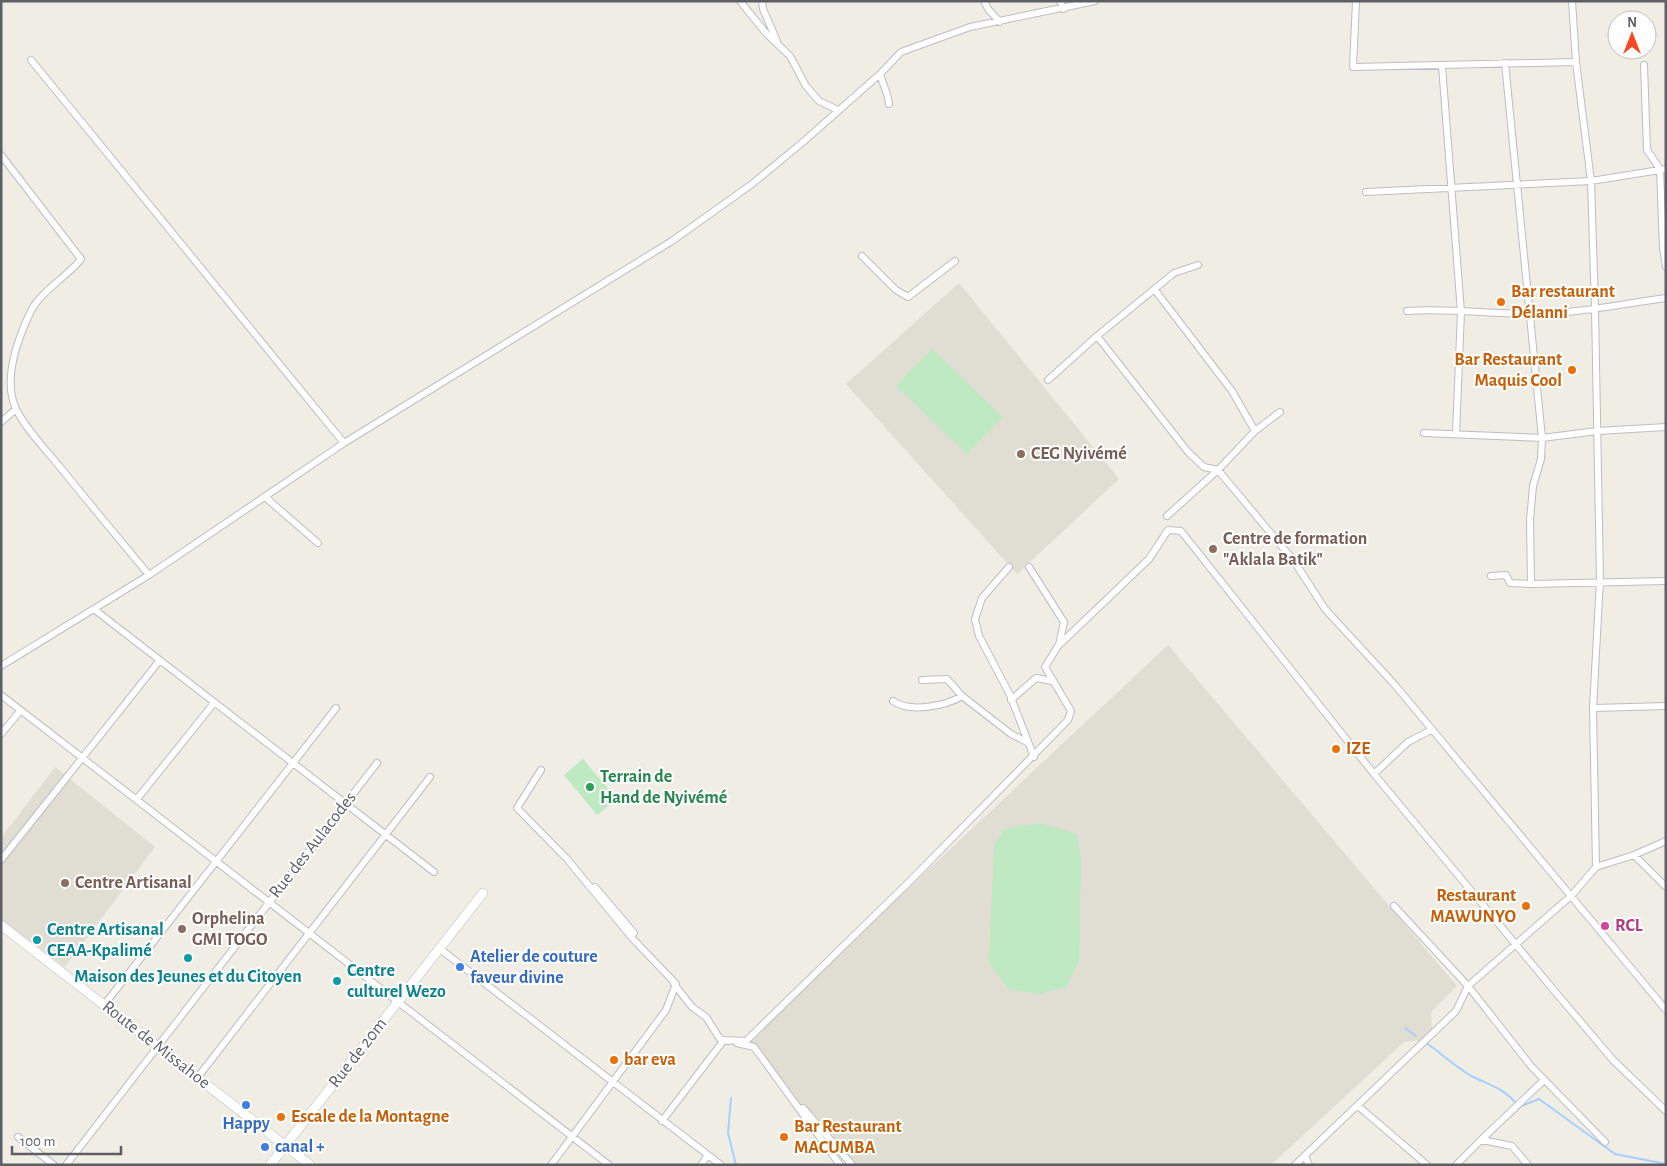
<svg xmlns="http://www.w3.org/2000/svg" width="1667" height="1166" viewBox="0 0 1667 1166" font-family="'Alegreya Sans',sans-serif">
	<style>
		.education { fill: #e0ddd3 }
		.garden { fill: #bfe9c3 }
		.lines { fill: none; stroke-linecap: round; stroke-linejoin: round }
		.stream { stroke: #a5cfff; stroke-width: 2 }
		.street-casing { stroke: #bcbdc4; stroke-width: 8 }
		.secondary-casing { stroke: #babcc3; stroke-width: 10 }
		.street { stroke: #fff; stroke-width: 6 }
		.secondary { stroke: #fff; stroke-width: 9 }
		.food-dot { fill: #e8710a; stroke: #fff; stroke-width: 2 }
		.education-dot { fill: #8d6e63; stroke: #fff; stroke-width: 2 }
		.leisure-dot { fill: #2e9e5b; stroke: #fff; stroke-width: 2 }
		.hotel-dot { fill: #d1479c; stroke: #fff; stroke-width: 2 }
		.culture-dot { fill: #0f9aa8; stroke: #fff; stroke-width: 2 }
		.shop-dot { fill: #3f7fe0; stroke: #fff; stroke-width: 2 }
		.labels { text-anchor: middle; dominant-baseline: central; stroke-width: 4; stroke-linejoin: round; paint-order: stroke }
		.food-label { font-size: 18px; font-weight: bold; fill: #c56008; stroke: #fff; text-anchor: start }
		.education-label { font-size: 18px; font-weight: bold; fill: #785e54; stroke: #fff; text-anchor: start }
		.leisure-label { font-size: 18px; font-weight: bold; fill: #27864d; stroke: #fff; text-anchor: start }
		.street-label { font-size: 18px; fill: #5c5f66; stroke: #fff }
		.hotel-label { font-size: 18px; font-weight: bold; fill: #b23c85; stroke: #fff; text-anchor: start }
		.culture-label { font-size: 18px; font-weight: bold; fill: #0d838f; stroke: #fff; text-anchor: start }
		.shop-label { font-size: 18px; font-weight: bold; fill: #366cbe; stroke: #fff; text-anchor: start }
	</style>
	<rect width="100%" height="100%" fill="#f0eee4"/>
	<path class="education" d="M959,283l160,196 -102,95 -171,-190z
		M1168,645l289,341 -26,26 1,18 -10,10 -18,2 -133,123h-424l-102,-124z
		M55,767l100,80 -90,120 -64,-48v-81z"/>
	<path class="garden" d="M932,349l71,68 -36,37 -71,-68z
		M583,759l34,40 -20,16 -33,-40z
		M1040,823l36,11 5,24 -2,103 -13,26 -28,7 -30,-5 -19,-27 5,-116 10,-17z"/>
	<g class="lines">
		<path class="stream" d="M1405,1028l11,8
			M1425,1042c13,9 35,28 48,35 17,8 30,11 43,26
			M731,1098l-3,35 8,32
			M1519,1107l20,-8 76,55 51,10"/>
		<g class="street-casing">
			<path id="street" d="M740,1l26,32 24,23 16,30 13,15 19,9
				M762,1l1,8 14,32
				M984,1l4,8 12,13
				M1060,1l4,8
				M1356,1l-3,66 223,-5
				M31,60l313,383
				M1505,63l37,375 -1,21 -8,27 -3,34 1,64
				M1644,65l3,85 13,19 3,79 3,19
				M1442,66l19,246 -5,121
				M880,74c3,11 8,19 9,30
				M1,155l80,104c-14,18 -40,32 -50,52 -13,27 -29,68 -15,98 9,19 30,41 44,58 29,36 59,72 89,108
				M1366,192l225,-11 75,-12
				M862,256l34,34 12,7 47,-36
				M1155,290l77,101 23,40
				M1407,311c41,-3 81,3 122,3 46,0 92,-10 137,-16
				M1097,336l91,116 16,15 14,3 76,91 31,48 70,76 271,325
				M1048,380l49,-44 77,-63 24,-8
				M1,422l15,-13
				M1424,433l118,5 55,-7 69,-4
				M265,497l53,46
				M1167,516l51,-46 37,-39 25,-19
				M1009,567l-27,31 -7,21 4,17 31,59 24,62
				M1029,567l35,55 -5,23
				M1491,576l15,-1 4,8 21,1 135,-3
				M95,610l339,262
				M1,666l148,-91 195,-132 328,-202 80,-57 51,-42 77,-68 21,-22 69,-25 125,-26
				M922,680l25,-1 15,17
				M1,695l608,470
				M1011,700l25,-22 16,3
				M893,701c17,12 53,5 69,-5l49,38 16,8
				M1593,708l73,-2
				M1,734l19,-23
				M541,770l-24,38 50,51 66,80 43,45 -10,26 -115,155
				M1374,774l34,-32 23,-12
				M137,799l77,-96
				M1634,855l32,32
				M1,860l159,-200
				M1596,867l38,-12 32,-14
				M595,887l39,46
				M1394,906l74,80 63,80 74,76
				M440,949l281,216
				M674,984l18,23 14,10 14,22 8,2
				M104,1005l232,-297
				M737,1043l17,4 86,118
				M198,1077l232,-300
				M1358,1106l69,59
				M803,1108l49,57
				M662,1121l62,-81 22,1 165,-161 157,-160 3,-9 -26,-44 13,-21 91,-87 19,-29 13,1 193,243 178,214 61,72 53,51
				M18,1137l36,28
				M1480,1141l64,-61
				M1305,1156l4,9
				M66,1165l311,-402
				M701,1165l7,-10
				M1295,1165l161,-154 12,-25 104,-91 24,-28 -3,-159 7,-128 -5,-272 -4,-127 -15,-119 -4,-61
				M1456,1165l24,-24h7l25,5 16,19"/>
		</g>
		<g class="secondary-casing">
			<path id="secondary" d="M1,925l309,240
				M270,1165l213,-272"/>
		</g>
		<use href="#street" class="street"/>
		<use href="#secondary" class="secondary"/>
	</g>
	<g class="food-dot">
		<circle cx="1501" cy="302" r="5"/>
		<circle cx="1572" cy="370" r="5"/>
		<circle cx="1336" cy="749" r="5"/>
		<circle cx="1526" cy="906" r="5"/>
		<circle cx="614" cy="1060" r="5"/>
		<circle cx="281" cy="1117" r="5"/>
		<circle cx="784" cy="1137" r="5"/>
	</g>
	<g class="education-dot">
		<circle cx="1021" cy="454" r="5"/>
		<circle cx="1213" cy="549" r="5"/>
		<circle cx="65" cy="883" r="5"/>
		<circle cx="182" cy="929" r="5"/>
	</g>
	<circle class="leisure-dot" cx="590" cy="787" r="5"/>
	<circle class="hotel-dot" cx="1605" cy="926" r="5"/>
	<g class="culture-dot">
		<circle cx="37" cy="940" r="5"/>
		<circle cx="188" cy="958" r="5"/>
		<circle cx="337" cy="981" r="5"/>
	</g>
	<g class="shop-dot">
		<circle cx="460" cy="967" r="5"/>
		<circle cx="246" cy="1105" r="5"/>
		<circle cx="265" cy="1147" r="5"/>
	</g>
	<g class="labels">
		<g class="food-label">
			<text x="1511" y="292">Bar restaurant<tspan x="1511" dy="21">Délanni</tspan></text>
			<text x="1562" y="360" text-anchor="end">Bar Restaurant<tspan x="1562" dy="21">Maquis Cool</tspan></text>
			<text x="1346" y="749">IZE</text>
			<text x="1516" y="896" text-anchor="end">Restaurant<tspan x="1516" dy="21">MAWUNYO</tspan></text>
			<text x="624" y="1060">bar eva</text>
			<text x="291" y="1117">Escale de la Montagne</text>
			<text x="794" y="1127">Bar Restaurant<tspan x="794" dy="21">MACUMBA</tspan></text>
		</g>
		<g class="education-label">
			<text x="1031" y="454">CEG Nyivémé</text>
			<text x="1223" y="539">Centre de formation<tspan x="1223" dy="21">"Aklala Batik"</tspan></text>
			<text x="75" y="883">Centre Artisanal</text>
			<text x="192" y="919">Orphelina<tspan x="192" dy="21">GMI TOGO</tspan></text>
		</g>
		<g class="leisure-label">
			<text x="600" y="777">Terrain de<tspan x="600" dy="21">Hand de Nyivémé</tspan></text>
		</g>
		<g class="street-label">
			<text transform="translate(313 845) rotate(-52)">Rue des Aulacodes</text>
			<text transform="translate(156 1045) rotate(38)">Route de Missahoe</text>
			<text transform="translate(358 1053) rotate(-52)">Rue de 20m</text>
		</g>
		<g class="hotel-label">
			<text x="1615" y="926">RCL</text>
		</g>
		<g class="culture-label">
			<text x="47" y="930">Centre Artisanal<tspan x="47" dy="21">CEAA-Kpalimé</tspan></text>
			<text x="347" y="971">Centre<tspan x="347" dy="21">culturel Wezo</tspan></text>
			<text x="188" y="977" text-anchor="middle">Maison des Jeunes et du Citoyen</text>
		</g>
		<g class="shop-label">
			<text x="470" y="957">Atelier de couture<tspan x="470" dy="21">faveur divine</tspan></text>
			<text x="246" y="1124" text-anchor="middle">Happy</text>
			<text x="275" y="1147">canal +</text>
		</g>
	</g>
	<rect width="1667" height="1166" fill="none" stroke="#5c5f66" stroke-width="5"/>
	<g transform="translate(1632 35)"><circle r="24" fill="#ffffff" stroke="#bebfc2"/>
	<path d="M0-4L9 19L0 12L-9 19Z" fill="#f54925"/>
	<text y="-8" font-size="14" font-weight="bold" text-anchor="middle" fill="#5c5f66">N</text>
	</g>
	<path d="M12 1146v8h109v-8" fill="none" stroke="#5c5f66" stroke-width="2.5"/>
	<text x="20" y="1146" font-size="15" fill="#5c5f66" stroke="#ffffff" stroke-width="4" paint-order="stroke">100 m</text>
</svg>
